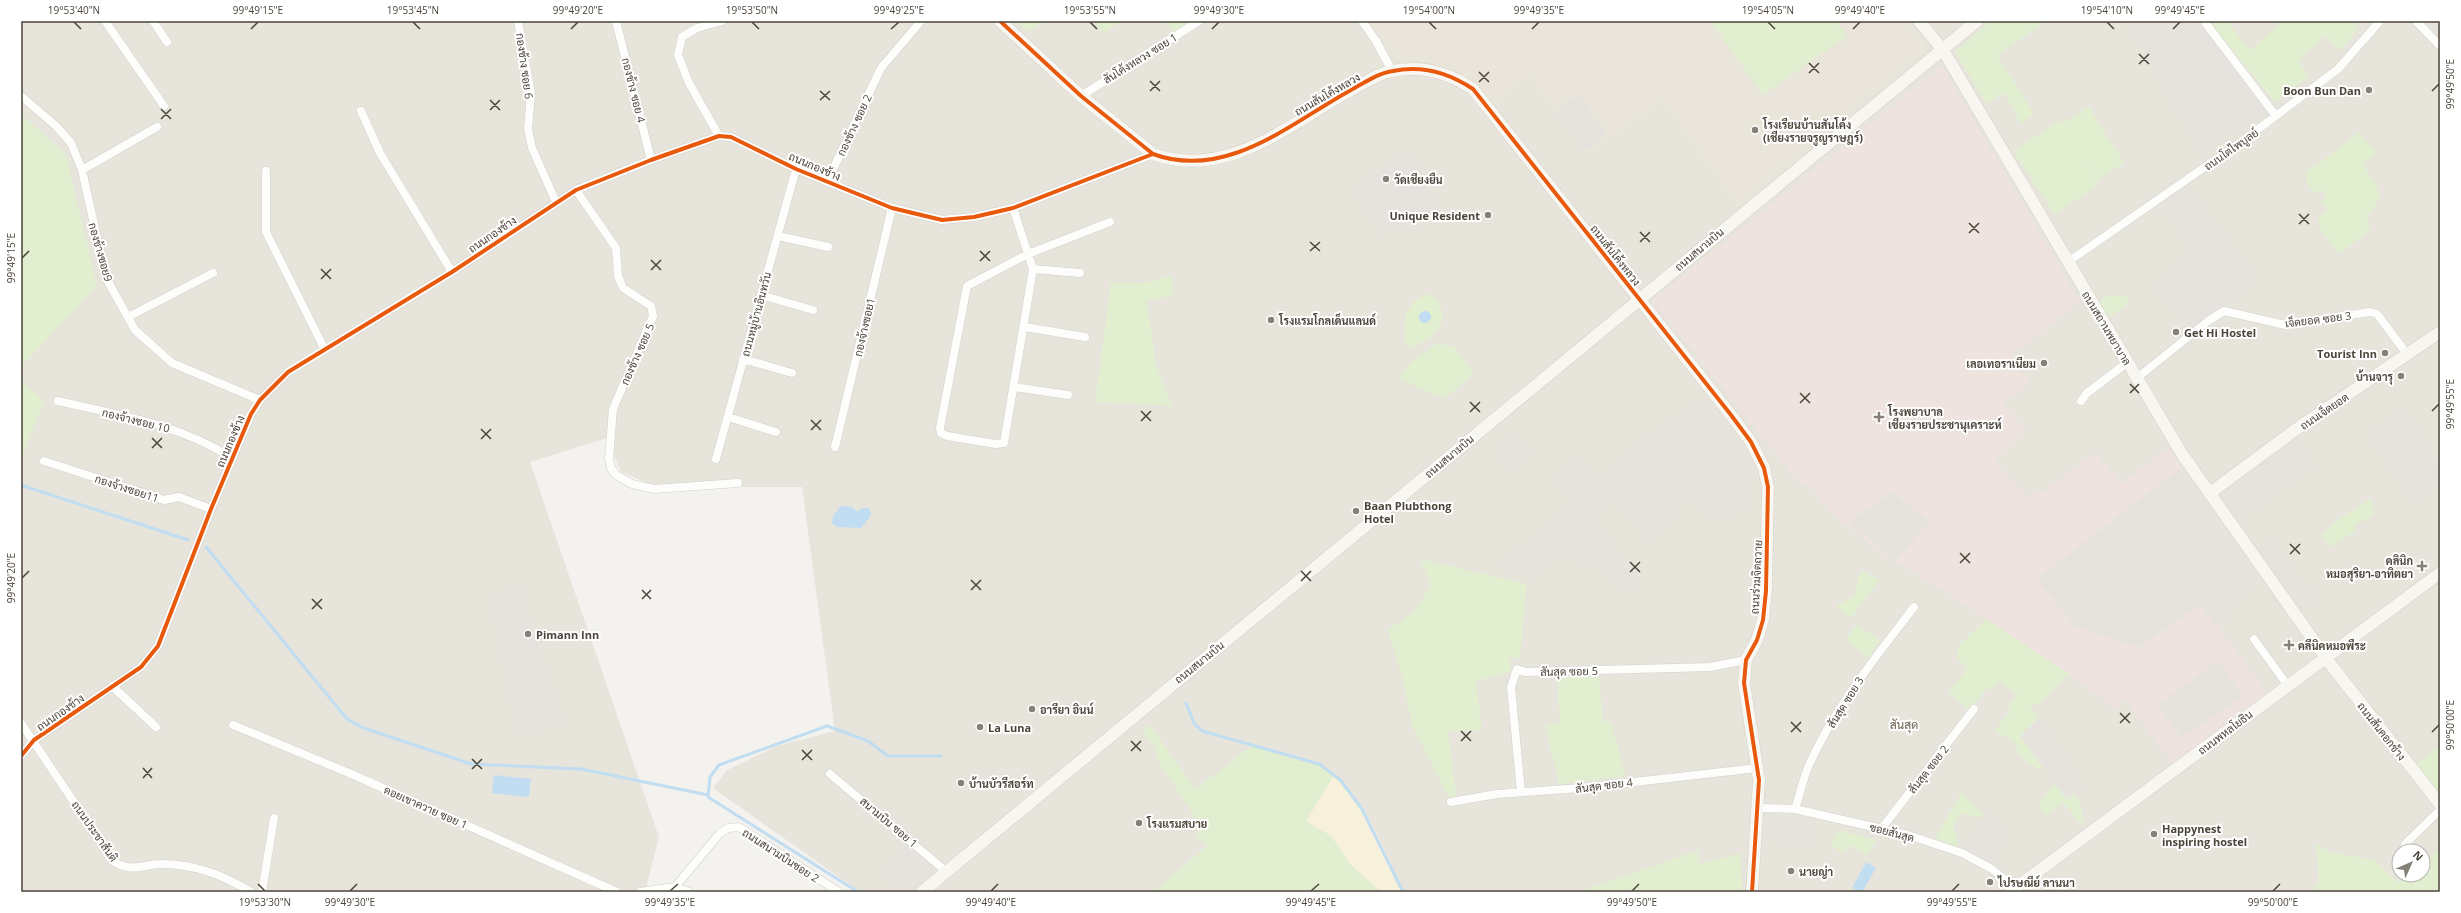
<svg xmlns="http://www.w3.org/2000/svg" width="2461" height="913" viewBox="0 0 2461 913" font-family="'Open Sans',Sarabun,sans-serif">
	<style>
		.residential { fill: #e7e4dc; fill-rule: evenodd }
		.education { fill: #eae5da }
		.medical { fill: #eee3df }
		.green { fill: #e1eecf }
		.sand { fill: #f7f0da }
		.parking { fill: #e6e3df }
		.water { fill: #c0ddf1 }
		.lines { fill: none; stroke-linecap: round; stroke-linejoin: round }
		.stream { stroke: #c0ddf1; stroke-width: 3 }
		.street-casing { stroke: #d2d0cb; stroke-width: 9 }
		.secondary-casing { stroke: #d3cfc5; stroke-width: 13 }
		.street { stroke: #fdfdfc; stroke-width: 8 }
		.secondary { stroke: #f7f6f1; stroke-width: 12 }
		.cycleway-casing { stroke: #fff; stroke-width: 6 }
		.cycleway { stroke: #e8590c; stroke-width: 4 }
		.ticks { fill: none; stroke: #4b4439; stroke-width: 1.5 }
		.poi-dot { fill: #868178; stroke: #fff; stroke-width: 1.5 }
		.labels { text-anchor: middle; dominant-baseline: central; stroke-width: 4; stroke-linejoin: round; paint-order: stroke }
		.street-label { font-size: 11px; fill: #4b4439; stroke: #fff }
		.poi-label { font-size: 11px; font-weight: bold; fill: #4b4439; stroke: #fff; text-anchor: start }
		.neighbourhood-label { font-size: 12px; fill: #6e6250; stroke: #fff }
		.neatline { fill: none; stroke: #4b4439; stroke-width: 1.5 }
		.ticks-label { font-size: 10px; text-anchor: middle; fill: #4b4439 }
	</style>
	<rect width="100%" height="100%" fill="#f4f2ee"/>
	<path class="residential" d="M21,21h2419v871h-1580l-147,-104 14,-18 50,-24 58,-15 -33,-244h-145l-36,-15 -14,-34 -77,24 129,375 -14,55h-624zM2399,851h24v24h-24z"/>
	<path class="education" d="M1368,21h537l24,27 -193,158 -74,-104 -74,54 -59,-78 -36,27 -24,-26 -46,-17 -24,-1z"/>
	<path class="medical" d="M1942,66l138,236 -68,53 17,29 -26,20 22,25 -31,31 33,36 17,-4 50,-39 28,31 46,-37 85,136 -36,43 54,72 -95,70 -50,-68 -11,8 -46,-34 -135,-90 -48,-27 -50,-41 -29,-32 -9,-3 -146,-180z"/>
	<path class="green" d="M1017,21h27l-17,11z
		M1093,21h28l-17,12z
		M1165,21h34l-23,14z
		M1710,21h126l11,15 -84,59z
		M1990,21h49l2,4 -44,30 37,59 -13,10 -17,-31 -18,11 -31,-52z
		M2218,21h9l23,29 32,-29h71l6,7 -20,23 -14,-15 -27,25 11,15 -34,26 -63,-77z
		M2089,107l35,56 -27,17 -11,-18 13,23 -44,29 -42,-63 47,-31 2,3z
		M21,114l45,41 31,131 -76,81z
		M2359,132l18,21 -15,11 14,20 4,15 -13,17 3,14 -31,24 -19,-26 -2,-10 10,-9 -7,-8 5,-4 -5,-7 -5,4 -10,-12v-11l12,-7z
		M1171,276l3,19 -27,6 9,64 16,41 -77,-4 16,-120 30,1z
		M1429,294c14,7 19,27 6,39 -6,6 -16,10 -24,15l-5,-3c-5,-22 -1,-45 23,-51z
		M2108,296h19l3,5 -21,17 -9,-17z
		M1437,344l17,2 20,27 -30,26 -45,-20 11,-16z
		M21,380l23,21 -23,59z
		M2370,499l5,14 -21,14 1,4 -25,16 -8,-12 17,-16z
		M1420,559l107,25 -7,73 -10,1 1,14 -35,9 6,49 -34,2 8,62 -5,8 -39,-76 -8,-41 -16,-55 27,-20 16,-25z
		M1862,571l17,9 -28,38 -15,-12 19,-11 3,-16z
		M1986,619l83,55 -29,30h-11l10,14 -19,18 25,34 -10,-3 -18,-13v-10l-22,-14 16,-20 -4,-3 10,-12 -18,-14 -9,9 -3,-2 -18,22 -21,-19 20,-22 -11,-11 2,-13z
		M1857,624l23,17 -12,17 -22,-18z
		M1557,676l42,1 4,44 8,1 15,54 -67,8 -14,-60 15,-1z
		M1150,725l45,64 57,-43 67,18 15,11 -28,46 25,15 20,29 30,27h-228l54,-46 -12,-11 3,-3v-10l-40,-61 -4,-14 -11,-17z
		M2440,745v59l-29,-36z
		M2054,784l13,16 6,-6 7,7 4,26 -21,-25 -17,13 -8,-9z
		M1961,793l23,21 -3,4 -19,-5 -9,15 5,13 -1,6 -22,-9z
		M1839,830l37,10 -9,15 -18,-10 -5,9 -14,-9z
		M2316,844l14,8 45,8 23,23 10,-8h15v-13l17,-14v44h-129l8,-12z
		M1698,850l2,14 40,-11 3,39h-165z"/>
	<path class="sand" d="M1334,775c34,28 51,77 69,117h-22l-30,-27 -20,-29 -25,-15z"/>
	<path class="parking" d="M2127,21h72l68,91 -65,39z
		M2425,21h15v8l-5,4z
		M1578,95l28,40 -21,15 -29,-39z
		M1410,152l28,56 -16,10 -41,15 -25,-44z
		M2186,186l69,92 -29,27 -35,25 -36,-43 40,-40 -35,-43z
		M1702,403l24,30 18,32 6,37 -2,8 -36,5 -14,-9 -8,-12 -22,14 5,10 -24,20 -35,-38 -23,16 35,51 10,5 -4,20 -27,-22 -42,-19 -25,17 -5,10 -32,-14 9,-11 20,-8 15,-17 31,-24 -22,-26 26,-19 19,23 45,-42z
		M2403,412l37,54v14l-26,18 -44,-64z
		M2292,436l21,29 -76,54 -20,-29z
		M1515,437l14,17 -17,14 -15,-18z
		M2180,468l73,115 -37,43 -16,-21 -62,43 -62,-21 -36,-43 3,-10z
		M1893,492l36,30 -34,39 -47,-39z
		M2271,541l32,46 -15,10 -32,-46z
		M520,590l42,134 -43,8 -28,-136z
		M2312,591l5,8 -18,12 -5,-8z
		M2218,661l26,35 -62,42 -25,-33z
		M2039,718l42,69 -14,10 -47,-61z
		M1770,814l45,8 -8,23 -44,-7z
		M1985,815l20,18 -14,30 -23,-12z
		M906,845l30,26 -25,21h-4l-23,-22z"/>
	<path class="water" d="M1419 317a6 6 0 1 1 12 0a6 6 0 1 1-12 0Z
		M841,506l11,1 5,5 5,-4h6l3,4 -1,5 -9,11 -24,-1 -5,-4 1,-7z
		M494,775l37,4 -2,18 -37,-4z
		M1866,862l10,6 -14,24 -10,-4z"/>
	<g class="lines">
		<path class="stream" d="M21,485l167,55
			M206,547l141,172 14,8 110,37 110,5 127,26
			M1186,703l8,20 8,8 117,33 15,11 7,6 21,28 41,83
			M858,892l-150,-95 2,-20 9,-12 108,-39 41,15 20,15h53"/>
		<g class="street-casing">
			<path id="street" d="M105,21l59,85
				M153,21l14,21
				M518,21l13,73 -3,35 4,19 24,54
				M616,21l35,139
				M1362,21l14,20 16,30
				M2204,21l72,95
				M2416,21l24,25
				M21,96l35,30 15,17 11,27 24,108 29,52 37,33 88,37
				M1081,96l118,-75
				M361,111l19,42 72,119
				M719,136l-30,-53 -11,-28 4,-18 15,-9 25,-7
				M82,170l75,-43
				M266,171v61l59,118
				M827,182l54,-114 40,-47
				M576,190l40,58 2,28 5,12 28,18 2,10 -40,93 -4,50 2,9 5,7 16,9 22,5 84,-6
				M1013,208l20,61 -29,174 -8,1 -49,-8 -6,-3 -1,-5 27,-142 61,-32 82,-32
				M778,236l50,11
				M2068,262l177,-123 93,-70 42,-48
				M1033,269l47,4
				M761,295l52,15
				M128,317l85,-44
				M1025,327l60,10
				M743,359l49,14
				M2137,378l71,-57 16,-10 61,14 85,-13 7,2 30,40
				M1014,387l54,8
				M58,401c60,14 121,23 174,57
				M2081,401l6,-8 41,-31
				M728,417l48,15
				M835,447l57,-239
				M716,459l80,-290
				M44,461l120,39 15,-3 32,12
				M2254,639l34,47
				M112,686l44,41
				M21,723l93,139c20,11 28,2 48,2 31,0 63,12 89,28
				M233,725l116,48 268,119
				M21,756l13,-16 107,-73 17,-21 53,-137 40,-95 9,-14 28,-28 164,-100 124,-82 75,-30 68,-24 12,1 65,32 96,39 50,12 32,-3 39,-9 140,-54
				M830,774l117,98
				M1521,792l-10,-105 6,-18 8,3 185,-5 36,-7
				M1451,802l46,-8 84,-6 177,-20
				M1758,808l37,1 113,26 54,18 30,16 23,19
				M1795,809c5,-15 8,-30 14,-44 26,-58 67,-108 105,-158
				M1882,828l92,-119
				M2405,844l35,-34
				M675,887l45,-54 8,-5 11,-1 100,65
				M262,892l12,-74
				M640,892l35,-5 15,5"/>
		</g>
		<g class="secondary-casing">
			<path id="secondary" d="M1000,21l81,75 72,58c73,27 138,-31 198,-64 13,-7 27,-17 42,-19 29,-6 56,2 80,18l258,326 20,27 13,26 4,19 -2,104 -3,29 -6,20 -11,20 -2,23 15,97 -7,112
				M1919,21l24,29 239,404 149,211 109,139
				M2210,493l85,-63 145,-98
				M922,892l1055,-871
				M2010,892l430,-319"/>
		</g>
		<use href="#street" class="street"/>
		<use href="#secondary" class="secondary"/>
		<g class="cycleway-casing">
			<path id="cycleway" d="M1000,21l81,75 72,58c73,27 138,-31 198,-64 13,-7 27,-17 42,-19 29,-6 56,2 80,18l258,326 20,27 13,26 4,19 -2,104 -3,29 -6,20 -11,20 -2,23 15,97 -7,112
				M21,756l13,-16 107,-73 17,-21 53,-137 40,-95 9,-14 28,-28 164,-100 124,-82 75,-30 68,-24 12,1 65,32 96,39 50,12 32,-3 39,-9 140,-54"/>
		</g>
		<use href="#cycleway" class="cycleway"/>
	</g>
	<path class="ticks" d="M74,22l7,7M413,22l7,7M752,22l7,7M1090,22l7,7M1429,22l7,7M1768,22l7,7M2107,22l7,7M251,29l7,-7M571,29l7,-7M891,29l8,-7M1212,29l7,-7M1532,29l7,-7M1853,29l7,-7M2173,29l7,-7M2139,54l10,10M1809,63l10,10M2139,64l10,-10M1479,72l10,10M1809,73l10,-10M1150,81l10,10M1479,82l10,-10M820,91l10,9M1150,91l10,-10M2432,91l7,-7M490,100l10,10M820,100l10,-9M161,109l10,10M490,110l10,-10M161,119l10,-10M2299,214l10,10M1969,223l10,10M2299,224l10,-10M1640,232l10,10M1969,233l10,-10M1310,242l10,9M1640,242l10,-10M980,251l10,10M1310,251l10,-9M22,258l7,-7M651,260l10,10M980,261l10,-10M321,269l10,10M651,270l10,-10M321,279l10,-10M2130,384l9,9M1800,393l10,10M2130,393l9,-9M1470,402l10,10M1800,403l10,-10M1141,411l10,10M2432,411l7,-7M1470,412l10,-10M811,420l10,10M1141,421l10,-10M481,429l10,10M811,430l10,-10M152,438l10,10M481,439l10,-10M152,448l10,-10M2290,544l10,10M1960,553l10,10M2290,554l10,-10M1630,562l10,10M1960,563l10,-10M1301,571l10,10M1630,572l10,-10M22,578l7,-7M971,580l10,10M1301,581l10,-10M642,590l9,9M971,590l10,-10M312,599l10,10M642,599l9,-9M312,609l10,-10M2120,713l10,10M1791,722l10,10M2120,723l10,-10M1461,731l10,10M1791,732l10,-10M2432,732l7,-7M1131,741l10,10M1461,741l10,-10M802,750l10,10M1131,751l10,-10M472,759l10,10M802,760l10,-10M143,768l9,10M472,769l10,-10M143,778l9,-10M258,884l7,7M350,891l7,-7M670,891l8,-7M991,891l7,-7M1311,891l8,-7M1632,891l7,-7M1952,891l7,-7M2273,891l7,-7"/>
	<g class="poi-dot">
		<circle cx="2369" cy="90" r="4"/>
		<circle cx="1755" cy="130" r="4"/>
		<circle cx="1386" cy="179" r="4"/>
		<circle cx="1488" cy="215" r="4"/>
		<circle cx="1271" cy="320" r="4"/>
		<circle cx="2176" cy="332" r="4"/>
		<circle cx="2385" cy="353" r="4"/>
		<circle cx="2044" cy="363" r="4"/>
		<circle cx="2401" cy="376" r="4"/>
		<path d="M1877 411h4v4h4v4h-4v4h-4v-4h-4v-4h4z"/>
		<circle cx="1356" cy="511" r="4"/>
		<path d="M2420 560h4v4h4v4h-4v4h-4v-4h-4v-4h4z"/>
		<circle cx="528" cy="634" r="4"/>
		<path d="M2287 639h4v4h4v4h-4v4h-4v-4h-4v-4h4z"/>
		<circle cx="1032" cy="709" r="4"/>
		<circle cx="980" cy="727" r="4"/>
		<circle cx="961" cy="783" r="4"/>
		<circle cx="1139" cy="823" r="4"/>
		<circle cx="2154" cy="834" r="4"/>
		<circle cx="1791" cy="871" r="4"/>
		<circle cx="1990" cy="882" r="4"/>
	</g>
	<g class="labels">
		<g class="street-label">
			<text transform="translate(1140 58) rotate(-32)">สันโค้งหลวง ซอย 1</text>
			<text transform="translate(525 66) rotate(82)">กองช้าง ซอย 6</text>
			<text transform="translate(634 90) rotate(76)">กองช้าง ซอย 4</text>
			<text transform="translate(1327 94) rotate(-30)">ถนนสันโค้งหลวง</text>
			<text transform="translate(854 125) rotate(-65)">กองช้าง ซอย 2</text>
			<text transform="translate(2231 149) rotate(-35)">ถนนโตไพบูลย์</text>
			<text transform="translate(815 166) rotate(23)">ถนนกองช้าง</text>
			<text transform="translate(492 234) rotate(-34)">ถนนกองช้าง</text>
			<text transform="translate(1699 249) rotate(-40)">ถนนสนามบิน</text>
			<text transform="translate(101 252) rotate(74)">กองช้างซอย9</text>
			<text transform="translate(1616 255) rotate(52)">ถนนสันโค้งหลวง</text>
			<text transform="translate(756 314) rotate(-75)">ถนนหมู่บ้านอินทวัน</text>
			<text transform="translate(2318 319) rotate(-7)">เจ็ดยอด ซอย 3</text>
			<text transform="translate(864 327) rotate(-77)">กองจ้างซอย1</text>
			<text transform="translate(2107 328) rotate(59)">ถนนสถานพยาบาล</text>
			<text transform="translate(637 354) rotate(-66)">กองช้าง ซอย 5</text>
			<text transform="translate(2324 411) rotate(-34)">ถนนเจ็ดยอด</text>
			<text transform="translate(136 420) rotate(14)">กองจ้างซอย 10</text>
			<text transform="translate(230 441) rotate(-67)">ถนนกองช้าง</text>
			<text transform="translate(1449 456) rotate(-40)">ถนนสนามบิน</text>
			<text transform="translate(127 488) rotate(18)">กองจ้างซอย11</text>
			<text transform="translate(1756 577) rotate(-87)">ถนนร่วมจิตถวาย</text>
			<text transform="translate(1199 662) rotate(-39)">ถนนสนามบิน</text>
			<text transform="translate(1569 671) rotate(-1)">สันสุด ซอย 5</text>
			<text transform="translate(1845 702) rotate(-58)">สันสุด ซอย 3</text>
			<text transform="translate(60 712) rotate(-35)">ถนนกองช้าง</text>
			<text transform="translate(2382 731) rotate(52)">ถนนสันคอกช้าง</text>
			<text transform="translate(2225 732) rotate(-37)">ถนนพหลโยธิน</text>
			<text transform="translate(1928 769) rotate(-52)">สันสุด ซอย 2</text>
			<text transform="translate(1604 785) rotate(-7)">สันสุด ซอย 4</text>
			<text transform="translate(426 807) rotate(24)">ดอยเขาควาย ซอย 1</text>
			<text transform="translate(889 822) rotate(40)">สนามบิน ซอย 1</text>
			<text transform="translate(95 831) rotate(55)">ถนนประชาสันติ</text>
			<text transform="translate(1892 832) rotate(15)">ซอยสันสุด</text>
			<text transform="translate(781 855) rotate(33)">ถนนสนามบินซอย 2</text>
		</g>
		<g class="poi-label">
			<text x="2361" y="90" text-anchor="end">Boon Bun Dan</text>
			<text x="1763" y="124">โรงเรียนบ้านสันโค้ง<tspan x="1763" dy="13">(เชียงรายจรูญราษฎร์)</tspan></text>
			<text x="1394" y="179">วัดเชียงยืน</text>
			<text x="1480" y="215" text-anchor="end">Unique Resident</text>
			<text x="1279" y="320">โรงแรมโกลเด็นแลนด์</text>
			<text x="2184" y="332">Get Hi Hostel</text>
			<text x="2377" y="353" text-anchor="end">Tourist Inn</text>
			<text x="2036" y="363" text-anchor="end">เลอเทอราเนียม</text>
			<text x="2393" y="376" text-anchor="end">บ้านจารุ</text>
			<text x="1888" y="411">โรงพยาบาล<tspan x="1888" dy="13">เชียงรายประชานุเคราะห์</tspan></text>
			<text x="1364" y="505">Baan Plubthong<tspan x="1364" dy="13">Hotel</tspan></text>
			<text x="2413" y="560" text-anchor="end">คลินิก<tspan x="2413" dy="13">หมอสุริยา-อาทิตยา</tspan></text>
			<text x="536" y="634">Pimann Inn</text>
			<text x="2298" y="645">คลีนิคหมอพีระ</text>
			<text x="1040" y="709">อารียา อินน์</text>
			<text x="988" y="727">La Luna</text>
			<text x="969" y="783">บ้านบัวรีสอร์ท</text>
			<text x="1147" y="823">โรงแรมสบาย</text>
			<text x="2162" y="828">Happynest<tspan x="2162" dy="13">inspiring hostel</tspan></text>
			<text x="1799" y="871">นายญ่า</text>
			<text x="1998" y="882">ไปรษณีย์ ลานนา</text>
		</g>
		<g class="neighbourhood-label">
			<text x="1904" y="724">สันสุด</text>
		</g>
	</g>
	<rect width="2461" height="913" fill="none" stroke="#ffffff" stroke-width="44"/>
	<g transform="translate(2411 863) rotate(45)"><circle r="19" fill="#ffffff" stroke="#b7b4b0"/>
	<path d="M0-3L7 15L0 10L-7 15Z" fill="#868178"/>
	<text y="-6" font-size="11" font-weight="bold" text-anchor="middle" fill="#4b4439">N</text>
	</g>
	<rect x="22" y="22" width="2417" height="869" class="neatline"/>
	<g class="ticks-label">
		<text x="74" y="14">19°53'40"N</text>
		<text x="258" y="14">99°49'15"E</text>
		<text x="413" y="14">19°53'45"N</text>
		<text x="578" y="14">99°49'20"E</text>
		<text x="752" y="14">19°53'50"N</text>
		<text x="899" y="14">99°49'25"E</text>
		<text x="1090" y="14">19°53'55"N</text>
		<text x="1219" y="14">99°49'30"E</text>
		<text x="1429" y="14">19°54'00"N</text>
		<text x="1539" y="14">99°49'35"E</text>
		<text x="1768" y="14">19°54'05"N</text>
		<text x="1860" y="14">99°49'40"E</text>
		<text x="2107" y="14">19°54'10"N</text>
		<text x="2180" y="14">99°49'45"E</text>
		<text transform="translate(2450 84) rotate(-90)" y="4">99°49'50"E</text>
		<text transform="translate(11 258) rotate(-90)" y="4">99°49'15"E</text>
		<text transform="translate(2450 404) rotate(-90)" y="4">99°49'55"E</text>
		<text transform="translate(11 578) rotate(-90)" y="4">99°49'20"E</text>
		<text transform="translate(2450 725) rotate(-90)" y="4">99°50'00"E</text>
		<text x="265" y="906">19°53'30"N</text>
		<text x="350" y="906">99°49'30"E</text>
		<text x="670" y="906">99°49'35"E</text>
		<text x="991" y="906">99°49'40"E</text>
		<text x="1311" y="906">99°49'45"E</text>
		<text x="1632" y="906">99°49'50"E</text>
		<text x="1952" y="906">99°49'55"E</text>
		<text x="2273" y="906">99°50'00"E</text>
	</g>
</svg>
